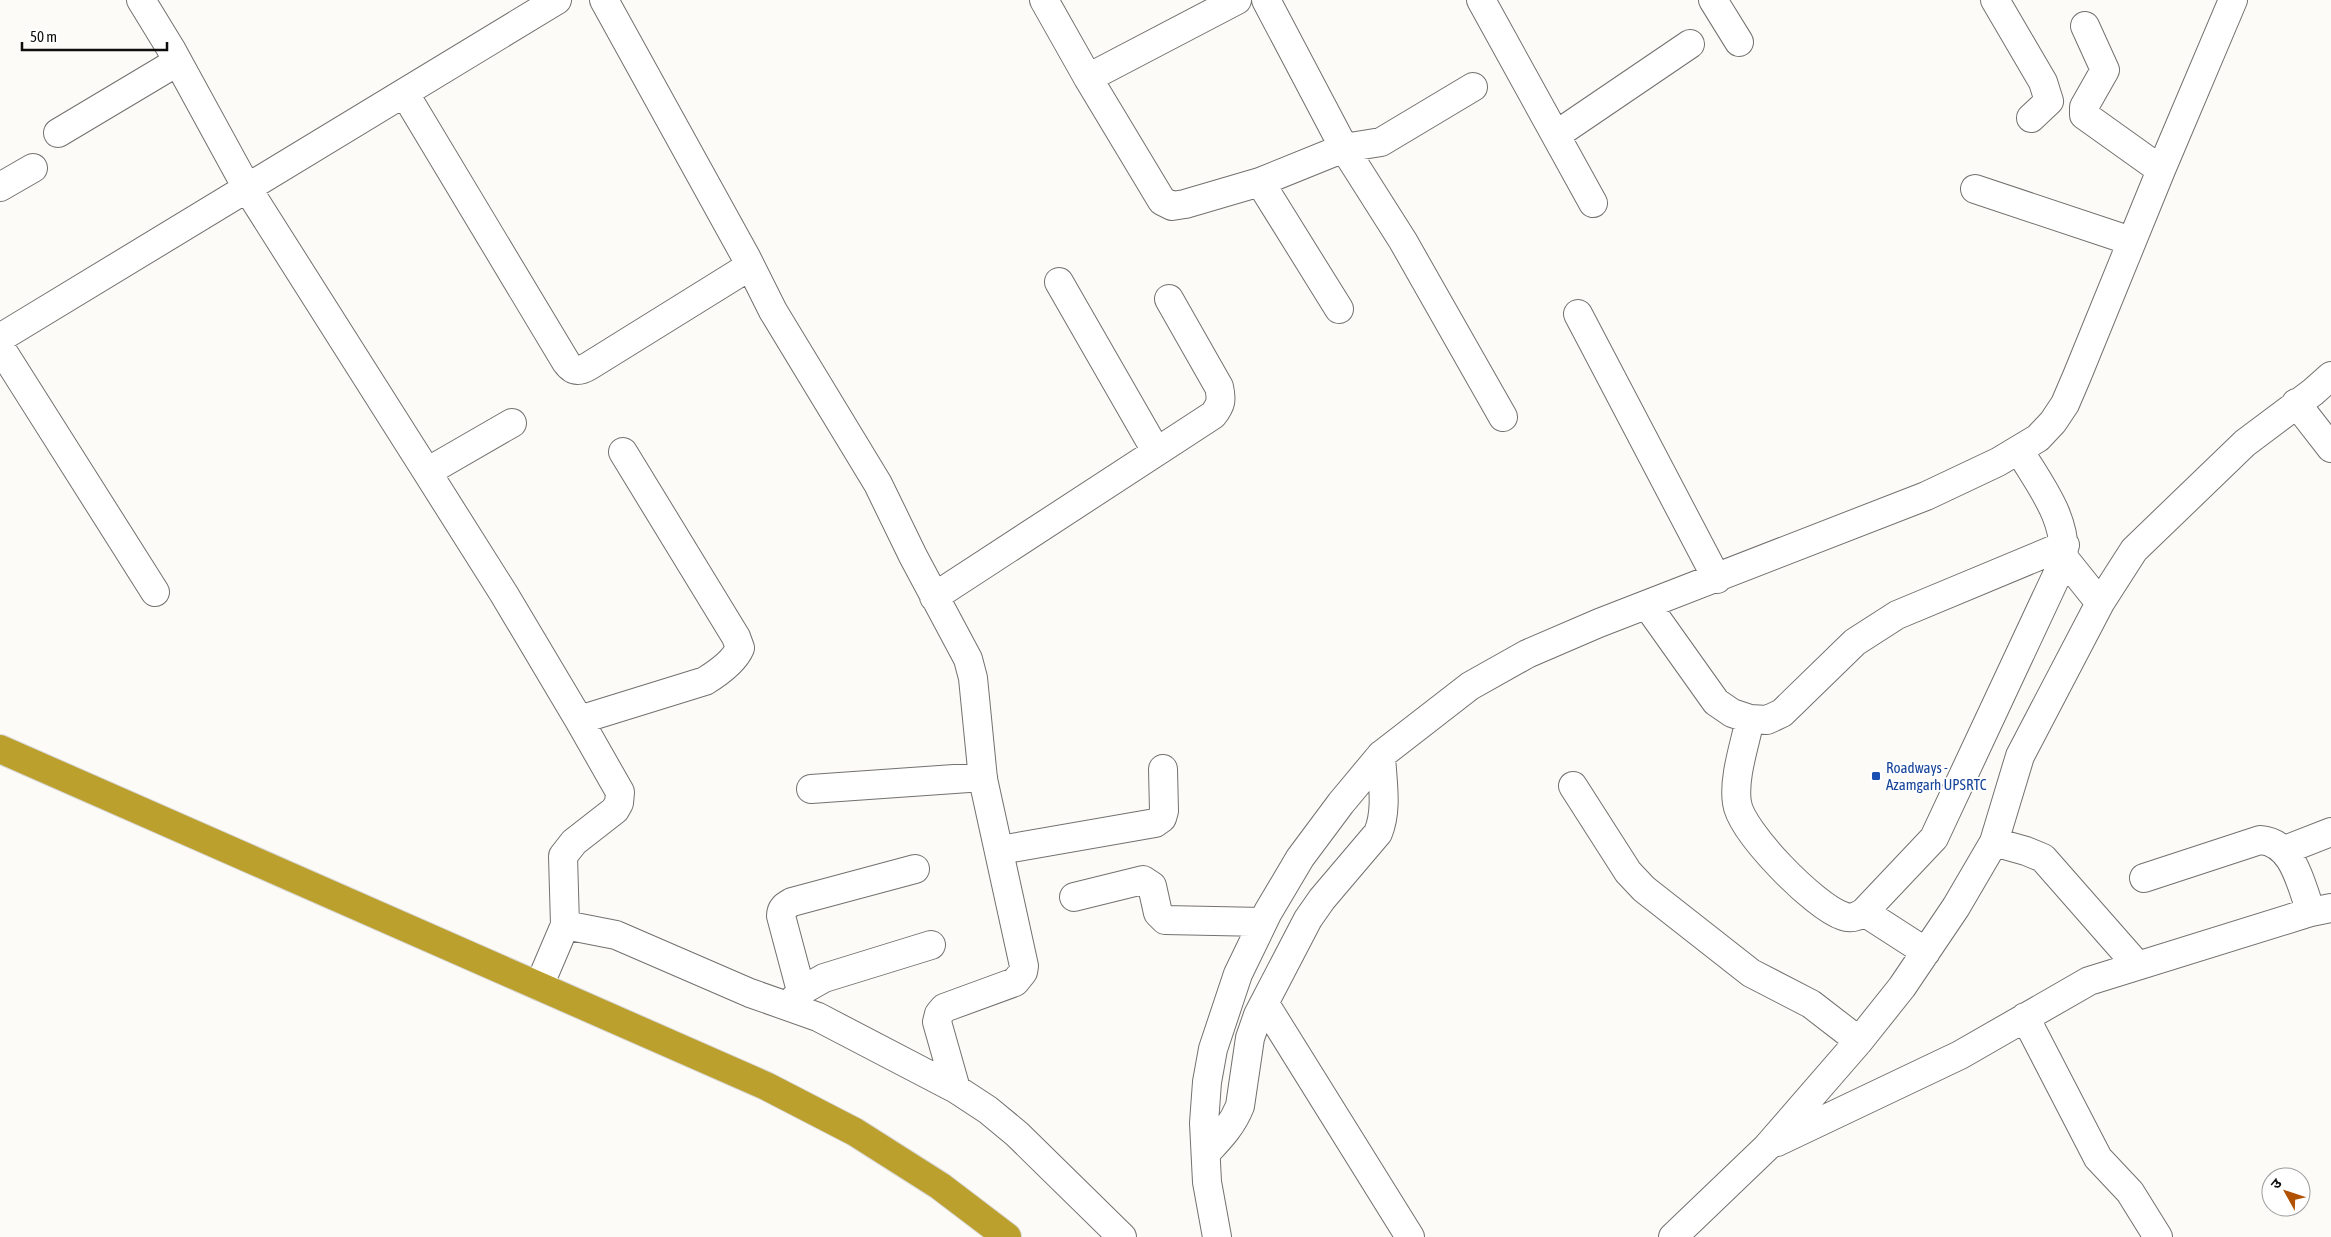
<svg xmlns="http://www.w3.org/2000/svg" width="2331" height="1237" viewBox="0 0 2331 1237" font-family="'Asap Condensed','Noto Sans Devanagari',sans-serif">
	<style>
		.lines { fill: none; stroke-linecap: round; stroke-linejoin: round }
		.minor-casing { stroke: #73716f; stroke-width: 30 }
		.highway-casing { stroke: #d8d8d8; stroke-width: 30 }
		.minor { stroke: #fff; stroke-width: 28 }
		.highway { stroke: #bca02d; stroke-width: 28 }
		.transit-dot { fill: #1a4fb4; stroke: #fff; stroke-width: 2 }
		.labels { text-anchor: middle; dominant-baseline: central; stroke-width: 4; stroke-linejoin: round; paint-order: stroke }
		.transit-label { font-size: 15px; fill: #164399; stroke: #fff; text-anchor: start }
	</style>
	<rect width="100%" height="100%" fill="#fcfbf8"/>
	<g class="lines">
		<g class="minor-casing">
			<path id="minor" d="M141,0l30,49 76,139 180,284
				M604,0l142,257 27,54 105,173 35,72 55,103 5,19 10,101 41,187 -1,6 -8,10 -71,26 -5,6 -2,8 19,67
				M1044,0l44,78 74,123 10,5 13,-2 75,-22 84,-34 37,-6 92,-55
				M1266,0l78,148 59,93 100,176
				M1481,0l112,203
				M1713,0l26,42
				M1995,0l48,82 6,19 -18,17
				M2085,26l20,44 -21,37v8l77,55
				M1088,78l149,-78
				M405,94l161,268c7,10 13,10 23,4l161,-100
				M58,133l119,-71
				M1556,135l134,-91
				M1260,182l79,127
				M0,187l33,-19
				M1975,189l156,52
				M1059,282l97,169
				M1578,314l139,265
				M0,338l557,-338
				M0,347l155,245
				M2296,403l35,45
				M512,423l-85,49 77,122 75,126
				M2064,558l36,45
				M934,597l279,-182c8,-10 9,-15 6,-28l-50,-88
				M1647,605l69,97 16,11 18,6 17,1 15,-7 73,-71 42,-27 168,-70
				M1750,719c-5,25 -17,59 -13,84 4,29 78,104 106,113 8,3 14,1 21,-4l70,-74 129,-276c6,-42 -24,-78 -44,-112
				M1573,786l55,86 16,17 107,84 60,31 48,37
				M811,789l172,-12
				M1994,842l32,9 17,7 94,107
				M1000,850l155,-27 7,-5 2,-7 -1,-42
				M2285,850l46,-18
				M2144,878l116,-38c34,2 41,46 51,72
				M1074,897l69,-17 9,6 6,27 7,7 98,2
				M1864,912l62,40
				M565,925l51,10 134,58 68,24 138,72 32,21 29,24 105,103
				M539,986l26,-61 -2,-69 11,-14 41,-32 4,-7 1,-11 -41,-72 126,-39c13,-8 29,-19 35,-33l-4,-11 -113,-185
				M801,991l-20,-75c0,-8 4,-10 11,-14l123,-33
				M1265,1004l145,233
				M789,1005l12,-14 23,-13 107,-33
				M2025,1017l73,141 32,34 28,45
				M1777,1142l183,-87 129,-74 222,-69 20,-4
				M1206,1153c14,-15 26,-27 34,-47l10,-68 8,-23 50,-96 14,-20 56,-66c10,-24 4,-53 3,-78
				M1217,1237l-10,-55 -3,-59 3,-41 6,-33 25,-75 30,-62 32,-54 41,-55 40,-48 89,-69 57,-32 72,-31 327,-127 72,-34 40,-24 15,-16 12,-18 12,-28 84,-206 72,-170
				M1673,1237l94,-90 92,-106 43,-54 54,-80 38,-65 26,-86 80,-153 34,-53 111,-107 68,-51 18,-16"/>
		</g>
		<g class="highway-casing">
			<path id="highway" d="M0,749l766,337 89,46 85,54 67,51"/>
		</g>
		<use href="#minor" class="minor"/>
		<use href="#highway" class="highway"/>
	</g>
	<rect class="transit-dot" x="1871" y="771" width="10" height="10" rx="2.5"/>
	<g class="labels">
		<g class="transit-label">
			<text x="1886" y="767">Roadways -<tspan x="1886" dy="17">Azamgarh UPSRTC</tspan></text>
		</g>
	</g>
	<g transform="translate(2286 1192) rotate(310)"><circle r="24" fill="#ffffff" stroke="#9e9e9e"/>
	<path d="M0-4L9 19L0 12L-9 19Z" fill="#b05103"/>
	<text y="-8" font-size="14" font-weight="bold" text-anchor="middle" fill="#0d0d0c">उ</text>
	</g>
	<path d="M22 42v8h145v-8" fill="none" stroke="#0d0d0c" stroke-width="2.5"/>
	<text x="30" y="42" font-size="15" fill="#0d0d0c" stroke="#ffffff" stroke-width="4" paint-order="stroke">50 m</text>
</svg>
